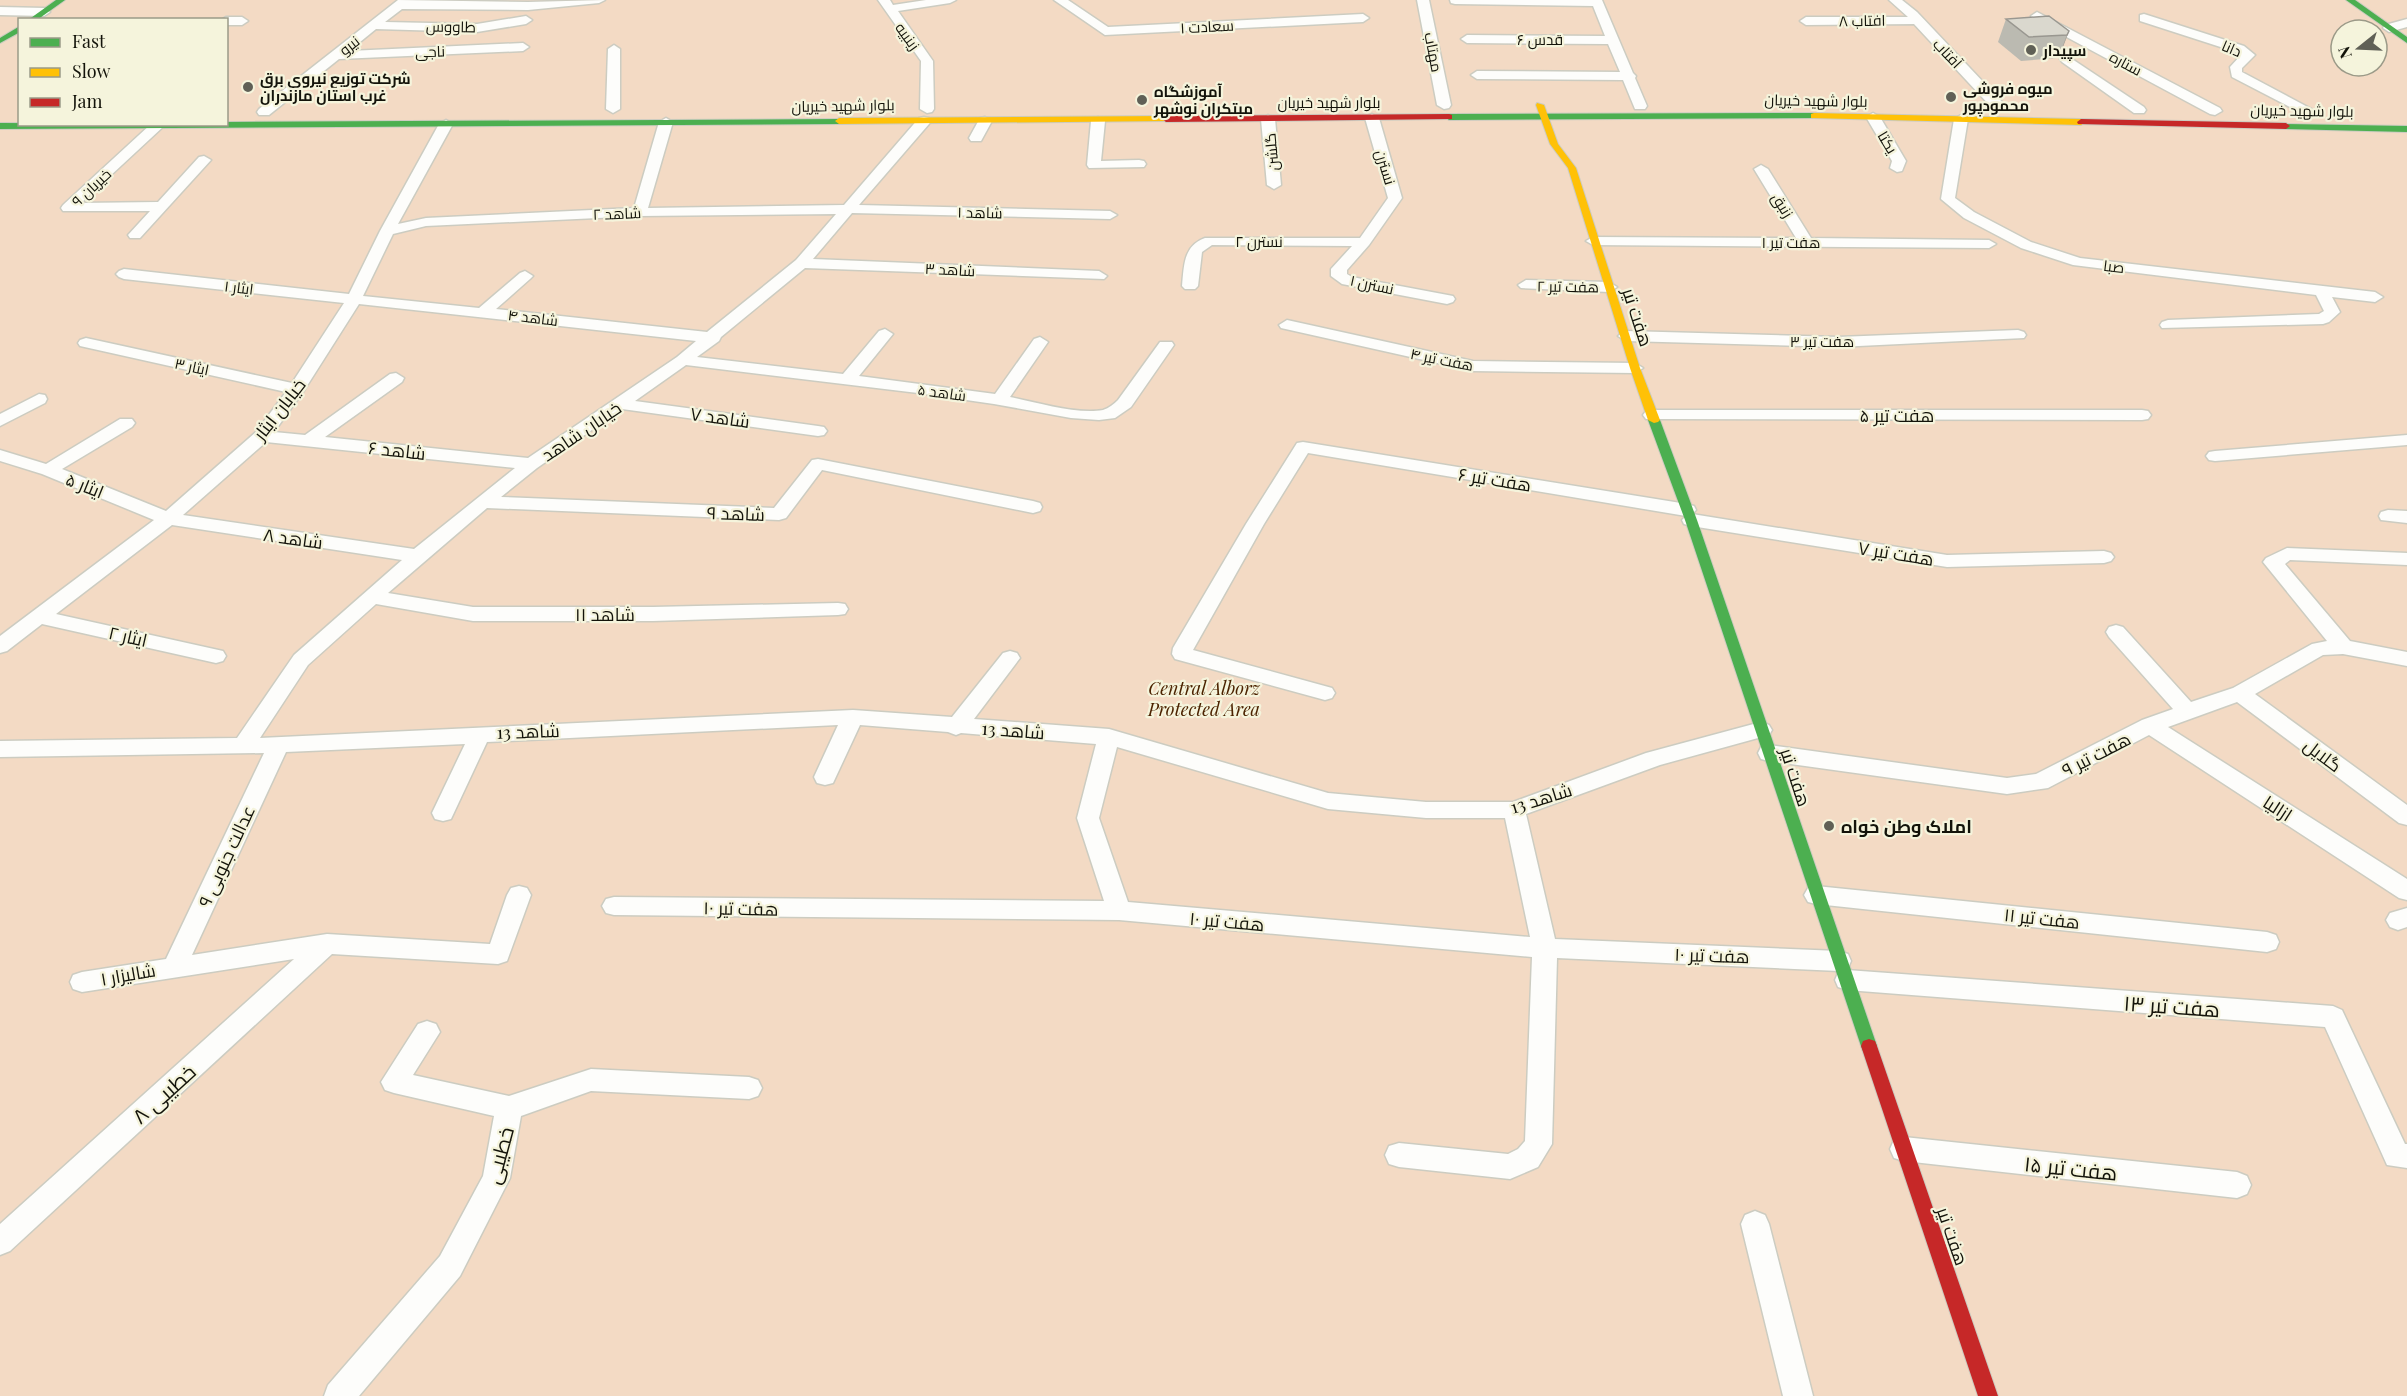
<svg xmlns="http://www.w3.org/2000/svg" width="2407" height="1396" viewBox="0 0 2407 1396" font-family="'Playfair Display',Cairo,serif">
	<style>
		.green { fill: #f3dac4; fill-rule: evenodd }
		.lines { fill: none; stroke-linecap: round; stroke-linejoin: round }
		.street-casing { stroke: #ccccc1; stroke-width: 3 }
		.fast-casing { stroke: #ccccc1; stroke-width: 2 }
		.slow-casing { stroke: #ccccc1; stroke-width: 2 }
		.jam-casing { stroke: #ccccc1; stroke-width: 2 }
		.street { fill: #fdfdfb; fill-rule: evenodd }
		.fast { fill: #4caf50; fill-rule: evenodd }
		.slow { fill: #ffc107; fill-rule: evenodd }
		.jam { fill: #c62828; fill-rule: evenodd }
		.wall { fill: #bbbab1 }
		.shaded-wall { fill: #999790 }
		.building { fill: #dad8ce; stroke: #999790; stroke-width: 1.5 }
		.poi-dot { fill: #606056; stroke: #f5f4dc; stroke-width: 2 }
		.labels { text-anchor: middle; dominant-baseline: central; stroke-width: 4.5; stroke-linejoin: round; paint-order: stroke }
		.far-street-label { font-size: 15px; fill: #13130a; stroke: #f5f4dc }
		.far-poi-label { font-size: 15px; font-weight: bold; fill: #13130a; stroke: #f5f4dc; text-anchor: start }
		.street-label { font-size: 18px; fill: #13130a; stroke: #f5f4dc }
		.park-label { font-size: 18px; font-style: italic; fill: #4c2300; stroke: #f5f4dc }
		.poi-label { font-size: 18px; font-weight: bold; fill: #13130a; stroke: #f5f4dc; text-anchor: start }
		.near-street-label { font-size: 21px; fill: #13130a; stroke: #f5f4dc }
	</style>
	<rect width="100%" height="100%" fill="#efefe2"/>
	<path class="green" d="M0,0h2407v1396h-2407zM20,20h206v104h-206zM2341,30h36v36h-36z"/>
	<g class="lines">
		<g class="street-casing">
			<path id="street" d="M398,0l130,2 77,-2 -6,3 -71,7 -126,-1 -17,13 92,2 49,-8 6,4 -6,4 -49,8 -101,-3 -27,22 174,-8 6,4 -6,4 -184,8 -70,56h-10l-2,-3 2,-3z
				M878,0h12l3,5 33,-5h30l-6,3 -52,8 35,50 1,48 -2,3 -5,1 -7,-4 1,-48z
				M1054,0h14l40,27 255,-13 6,4 -6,4 -258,13z
				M1417,0h12l22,105 -2,3 -5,1 -7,-4z
				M1450,0h152l31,73 3,3 -1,2 12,28 -2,3h-10l-12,-29 -146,-1 -6,-4 6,-4 143,1 -12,-28 -141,-1 -6,-4 6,-4 138,1 -12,-30 -138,-2 -4,-1z
				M1889,0h13l15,12 87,92 2,3 -2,3h-10l-80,-86 -108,1 -6,-4 6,-4h102z
				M0,7l44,1 6,4 -6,4 -44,-1z
				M2037,12l183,96 2,3 -7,4 -5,-1 -177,-95 -2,-3z
				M2144,14l100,32 11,9 -13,13v4l77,41 -7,4 -5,-1 -75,-39 -2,-10 11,-12 -5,-3 -96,-31v-6z
				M226,17h16l6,4 -6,4h-16v-5h-5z
				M2407,19v8l-18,5 -6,-4 2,-3z
				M614,45l6,4v60l-7,4 -7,-4 2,-60z
				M2066,55l78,52 2,3 -2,3h-10l-72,-51 -2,-3 2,-3z
				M1873,113l7,4 26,44 -4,10 -5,1 -7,-4 2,-7 -26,-44z
				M1372,114l7,4 23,80 -33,47 -22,25v4l5,3 101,19 2,3 -2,3 -6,2 -105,-20 -11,-8v-7l21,-23 -140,-1 -10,7 -4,34 -3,3h-10l-3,-3c2,-20 1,-40 23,-48h155l28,-40 -23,-80z
				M1268,115l7,4 6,66 -7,4 -7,-4 -6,-66z
				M1961,115l7,4 -13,79 19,14 57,30 49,16 295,34 8,5 -8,5 -43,-5 8,15 -11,10 -6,2 -161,4 -2,-3 2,-3 6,-2 151,-6 5,-3 -8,-16 -243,-30 -52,-17 -57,-30 -23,-19 13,-80z
				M924,117l5,1 2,3 -2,3 -70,81 251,6 7,4 -7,4 -258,-6 -39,46 286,12 8,5 -3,3 -299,-11 -84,69 -2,4 -22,16 146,17 36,-43 6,-2 8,5 -34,42 136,18 39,-55 6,-2 8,5 -38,55c26,5 67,18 93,13 6,-2 11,-6 15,-10l42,-58h12l2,3 -43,62 -16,11 -16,2 -28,-2 -77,-14 -76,-11 -232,-28 -51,36 183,25 6,1 3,4 -3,4 -6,1 -196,-27 -85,59 -36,29 273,11 38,-48 6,-1 215,42 7,2 2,4 -2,4 -7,2 -211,-43 -36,48 -7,2 -292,-12 -99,85 85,14h180l185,-4 7,1 3,5 -3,5 -7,1 -185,6h-180l-97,-17 -68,61 -48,73 593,-28 99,7 51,-64 7,-2 7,2 3,5 -46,61 135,10 219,64 98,9h87l133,-49 115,-31 8,3 3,5 -3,5 -109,30 -134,49 29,125 284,12 9,3 3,7 -3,7 -9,3 -282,-13 -5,186 -14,23 -28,12 -111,-12 -10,-3 -4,-9 4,-9 10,-3 109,11 10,-5 7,-8 7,-184 -413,-37 -505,-5 -8,-2 -4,-7 4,-7 8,-2 490,4 -27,-83 19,-74 -135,-11 -5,2 -8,-3 -88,-7 -27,58 -8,2 -8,-2 -3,-6 24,-52 -351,17 -36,77 -8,2 -8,-2 -3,-6 33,-69 -179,8 -94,203 135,-21 163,10 17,-49 4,-7 8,-2 8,2 4,7 -24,66 -9,3 -166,-10 -322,297 -10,4v-31l294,-265 -212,33 -9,-3 -3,-7 3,-7 9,-3 84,-13 98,-206 -264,4v-16l237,-3 57,-83 108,-95 -230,-35 -116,89 167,37 3,5 -3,5 -7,2 -174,-39 -35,27 -7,2v-17l154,-116 -112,-46 -42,-13v-11l46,14 74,-45h12l3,4 -3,4 -70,42 104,42 90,-79 30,-40 -206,-46 -2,-3 2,-3 6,-2 206,45 52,-80 -220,-24 -5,-2 -3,-3 3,-3 5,-2 225,25 31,-63 59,-107 7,-4 7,4 -55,100 28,-6 208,-10 25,-86 7,-4 7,4 -25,86 196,-3 75,-87zM836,214l-40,46 -89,72 -211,-23 34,-30 3,-3 -8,-5 -5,2 -41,35 -116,-12 30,-62 33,-8 214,-10zM359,304l337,37 -19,16 -149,101 -203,-21 77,-55 2,-4 -8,-5 -6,1 -85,61 -31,-3 31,-43zM266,442l249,26 -101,81 -231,-34zM1117,747l211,62 98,9h79l25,119 -402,-35 -29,-84z
				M985,117l7,4 -11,20h-10l-2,-3 11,-20z
				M1098,117l7,4 -4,40 38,-1 5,1 2,3 -2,3 -55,1 -2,-3 4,-44z
				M151,124l13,2 -83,77 77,-1 41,-45 5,-1 7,4 -71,78h-10l-2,-3 22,-24h-87l-2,-3 2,-3z
				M1761,165l7,4 43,69 178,2 7,4 -7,4 -396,-3 -7,-4 7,-4 203,1 -42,-69z
				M1526,280l83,2 8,5 -8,5 -88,-4 -3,-3z
				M1287,320l186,41 162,2 8,5 -8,5 -162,-2 -192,-43 -2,-3z
				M2018,330l6,2 2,3 -2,3 -186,9 -212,-6 -8,-5 8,-5 212,6z
				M39,394l6,1 2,4 -2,4 -45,23v-12z
				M1652,410h490l6,1 3,4 -3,4 -6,1 -496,-1 -3,-4 3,-4z
				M2407,435v10l-192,16 -6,-1 -3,-4 3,-4 6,-1z
				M1303,442l384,62 7,2 2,4 -4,4 255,41 157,-4 7,2 3,4 -3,4 -7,2 -157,4 -256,-41 -7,-2 -2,-4 4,-4 -378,-63 -44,71 -71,126 139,38 3,5 -3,5 -7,2 -150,-41 -3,-5 1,-6 73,-124 51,-81z
				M2388,510l19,1v12l-26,-3 -2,-4 2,-4z
				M2287,548l120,5v12l-117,-5 -5,4 65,77 57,11v14l-64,-12 -20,1 -68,39 152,111v20l-8,-2 -162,-121 -69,25 239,152v21l-8,-2 -250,-163 -101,53 -41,6 -238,-33 -8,-2 -3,-6 3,-6 8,-2 238,33 29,-4 106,-54 31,-11 -64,-72 -3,-5 3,-5 7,-2 7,2 68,75 42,-14 79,-44 15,-3 -64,-79 3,-4z
				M1816,886l451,46 9,3 3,7 -3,7 -9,3 -451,-48 -8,-2 -4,-7 4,-7z
				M2407,908v19l-9,3 -8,-3 -4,-7 4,-7z
				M1847,970l486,36 9,4 63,134h2v24l-20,-3 -62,-138 -478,-37 -9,-3 -3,-7 3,-7z
				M427,1021l9,3 4,8 -27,43 96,21 82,-27 158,8 9,3 4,8 -4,8 -9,3 -158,-8 -70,25 -11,62 -50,98 -101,120h-35l4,-11 112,-129 43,-80 11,-60 -100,-23 -9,-3 -4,-8 37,-58z
				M1904,1137l333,35 10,4 4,9 -4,9 -10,4 -333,-37 -10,-3 -4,-9 4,-9z
				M1755,1211l10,4 4,9 44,172h-30l-42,-172 4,-9z"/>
		</g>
		<g class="fast-casing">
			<path id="fast" d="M56,0h9l-28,20h-9z
				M2346,0h9l52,37v6z
				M20,26v6l-20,11v-5z
				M1814,113l3,1v4l-368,2 -4,-3 4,-3z
				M842,119l1,2 -4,3 -839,5v-6l226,1v-2z
				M2283,124l124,2v6l-121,-3 -4,-3z
				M1654,417l6,3 37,100 180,526 -2,5 -6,2 -6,-2 -2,-5 -176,-526 -37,-100z"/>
		</g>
		<g class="slow-casing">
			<path id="slow" d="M1537,103l7,2 14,39 18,24 64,200 20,52 -2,2 -4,1 -6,-3 -18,-52 -62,-200 -18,-24 -14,-39z
				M1814,113l267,6 4,3 -4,3 -270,-7v-4z
				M1166,116l3,1v4l-330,3 -4,-3 4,-3z"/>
		</g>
		<g class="jam-casing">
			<path id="jam" d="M1449,114l3,1v4l-286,3 -4,-3 4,-3z
				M2081,119l205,4 4,3 -4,3 -208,-5 -1,-2z
				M1869,1039l6,2 2,5 121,350h-20l-117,-350 2,-5z"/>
		</g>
		<use href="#street" class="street"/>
		<use href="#fast" class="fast"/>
		<use href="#slow" class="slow"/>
		<use href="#jam" class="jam"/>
	</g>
	<path class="wall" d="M2006,19l63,12 -11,27 -37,3 -23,-19z"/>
	<path class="shaded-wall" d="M2069,31l-9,24 -2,3 9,-23z"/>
	<path class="building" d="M2049,16l20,15 -2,4 -38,2 -23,-18z"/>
	<g class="poi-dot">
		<circle cx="2031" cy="50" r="6"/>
		<circle cx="248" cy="87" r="6"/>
		<circle cx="1951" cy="97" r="6"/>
		<circle cx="1142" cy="100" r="6"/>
		<circle cx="1829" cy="826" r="6"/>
	</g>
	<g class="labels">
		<g class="far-street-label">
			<text transform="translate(1862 20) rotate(-1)">افتاب ۸</text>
			<text transform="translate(451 26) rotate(1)">طاووس</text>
			<text transform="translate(1207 26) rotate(-3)">سعادت ۱</text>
			<text transform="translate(908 36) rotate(54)">زینبیه</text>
			<text x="1540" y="39">قدس ۶</text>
			<text transform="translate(349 45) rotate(-38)">نیرو</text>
			<text transform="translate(2232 48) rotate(23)">دانا</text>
			<text transform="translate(430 51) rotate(-2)">ناجی</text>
			<text transform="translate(1434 52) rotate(79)">مهتاب</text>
			<text transform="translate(1948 53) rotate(47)">آفتاب</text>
			<text transform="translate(2126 63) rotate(28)">ستاره</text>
			<text transform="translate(1816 100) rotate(1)">بلوار شهید خیریان</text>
			<text x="1329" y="102">بلوار شهید خیریان</text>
			<text transform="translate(843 105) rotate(-1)">بلوار شهید خیریان</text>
			<text transform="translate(2302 110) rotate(1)">بلوار شهید خیریان</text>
			<text transform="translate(1888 142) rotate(59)">یکتا</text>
			<text transform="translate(1271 152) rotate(-95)">گلشن</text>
			<text transform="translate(1386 167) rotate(73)">نسترن</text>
			<text transform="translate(91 187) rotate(-43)">خیریان ۹</text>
			<text transform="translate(1783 205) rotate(58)">زنبق</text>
			<text transform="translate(980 212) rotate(1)">شاهد ۱</text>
			<text transform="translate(617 213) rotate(-2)">شاهد ۲</text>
			<text x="1259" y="241">نسترن ۲</text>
			<text x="1791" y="242">هفت تیر ۱</text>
			<text transform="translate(2114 266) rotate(7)">صبا</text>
			<text transform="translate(950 269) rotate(3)">شاهد ۳</text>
			<text transform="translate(1372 284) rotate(12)">نسترن ۱</text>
			<text transform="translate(1568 286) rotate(1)">هفت تیر ۲</text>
			<text transform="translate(239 287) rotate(7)">ایثار ۱</text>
			<text transform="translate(533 317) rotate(7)">شاهد ۴</text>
			<text x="1822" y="341">هفت تیر ۳</text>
			<text transform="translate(1442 359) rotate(11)">هفت تیر ۴</text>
			<text transform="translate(192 366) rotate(12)">ایثار ۳</text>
			<text transform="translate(942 392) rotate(8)">شاهد ۵</text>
		</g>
		<g class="far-poi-label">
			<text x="2043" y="50">سپیدار</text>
			<text x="260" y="78">شرکت توزیع نیروی برق<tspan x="260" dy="17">غرب استان مازندران</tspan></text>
			<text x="1963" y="88">میوه فروشی<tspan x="1963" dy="17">محمودپور</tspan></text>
			<text x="1154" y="91">آموزشگاه<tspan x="1154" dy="17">مبتکران نوشهر</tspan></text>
		</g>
		<g class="street-label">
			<text transform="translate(1638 317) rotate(72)">هفت تیر</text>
			<text transform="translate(279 409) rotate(-52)">خیابان ایثار</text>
			<text x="1897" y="415">هفت تیر ۵</text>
			<text transform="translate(720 417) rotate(8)">شاهد ۷</text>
			<text transform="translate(581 431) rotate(-34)">خیابان شاهد</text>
			<text transform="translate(397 450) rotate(6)">شاهد ۶</text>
			<text transform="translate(1495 479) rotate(9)">هفت تیر ۶</text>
			<text transform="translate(85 485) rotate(22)">ایثار ۵</text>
			<text transform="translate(736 513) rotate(2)">شاهد ۹</text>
			<text transform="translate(293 538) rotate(8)">شاهد ۸</text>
			<text transform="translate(1896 553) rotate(9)">هفت تیر ۷</text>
			<text x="605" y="614">شاهد ۱۱</text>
			<text transform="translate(128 636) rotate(13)">ایثار ۲</text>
			<text transform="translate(1013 730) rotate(4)">شاهد 13</text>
			<text transform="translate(528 731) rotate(-2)">شاهد 13</text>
			<text transform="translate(2096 754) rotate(-27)">هفت تیر ۹</text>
			<text transform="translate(2323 755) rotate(37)">گلایل</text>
			<text transform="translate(1796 777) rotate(72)">هفت تیر</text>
			<text transform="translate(1541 798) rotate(-17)">شاهد 13</text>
			<text transform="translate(2278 808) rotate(33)">ازالیا</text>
			<text transform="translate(226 856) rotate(-65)">عدالت جنوبی ۹</text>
			<text transform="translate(741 908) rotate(1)">هفت تیر ۱۰</text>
			<text transform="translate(2042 918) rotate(6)">هفت تیر ۱۱</text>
			<text transform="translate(1227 921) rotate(5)">هفت تیر ۱۰</text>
			<text transform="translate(1712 955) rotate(2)">هفت تیر ۱۰</text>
			<text transform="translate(128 974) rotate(-10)">شالیزار ۱</text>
			<text transform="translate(1953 1236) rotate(71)">هفت تیر</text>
		</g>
		<g class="park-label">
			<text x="1204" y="688">Central Alborz<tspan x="1204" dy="21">Protected Area</tspan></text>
		</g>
		<g class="poi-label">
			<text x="1841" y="826">املاک وطن خواه</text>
		</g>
		<g class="near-street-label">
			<text transform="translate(2172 1005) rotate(4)">هفت تیر ۱۳</text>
			<text transform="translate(163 1093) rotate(-42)">خطیبی ۸</text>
			<text transform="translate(498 1155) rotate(-75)">خطیبی</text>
			<text transform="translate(2071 1167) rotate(6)">هفت تیر ۱۵</text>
		</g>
	</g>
	<rect x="18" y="18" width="210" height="108" fill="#f5f4dc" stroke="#9b9a88" stroke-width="1.5"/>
	<rect x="30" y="38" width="30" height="9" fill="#4caf50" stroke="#9b9a88" stroke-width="1.5"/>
	<text x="72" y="48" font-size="18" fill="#13130a">Fast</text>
	<rect x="30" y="68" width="30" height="9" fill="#ffc107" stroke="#9b9a88" stroke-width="1.5"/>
	<text x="72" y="78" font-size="18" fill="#13130a">Slow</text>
	<rect x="30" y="98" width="30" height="9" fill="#c62828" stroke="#9b9a88" stroke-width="1.5"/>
	<text x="72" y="108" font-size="18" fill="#13130a">Jam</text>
	<g transform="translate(2359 48) rotate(252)"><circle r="28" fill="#f5f4dc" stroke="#9b9a88" stroke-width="1.5"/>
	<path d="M0-4.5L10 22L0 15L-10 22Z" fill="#606056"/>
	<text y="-9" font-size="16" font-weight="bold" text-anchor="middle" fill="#13130a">N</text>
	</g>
</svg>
